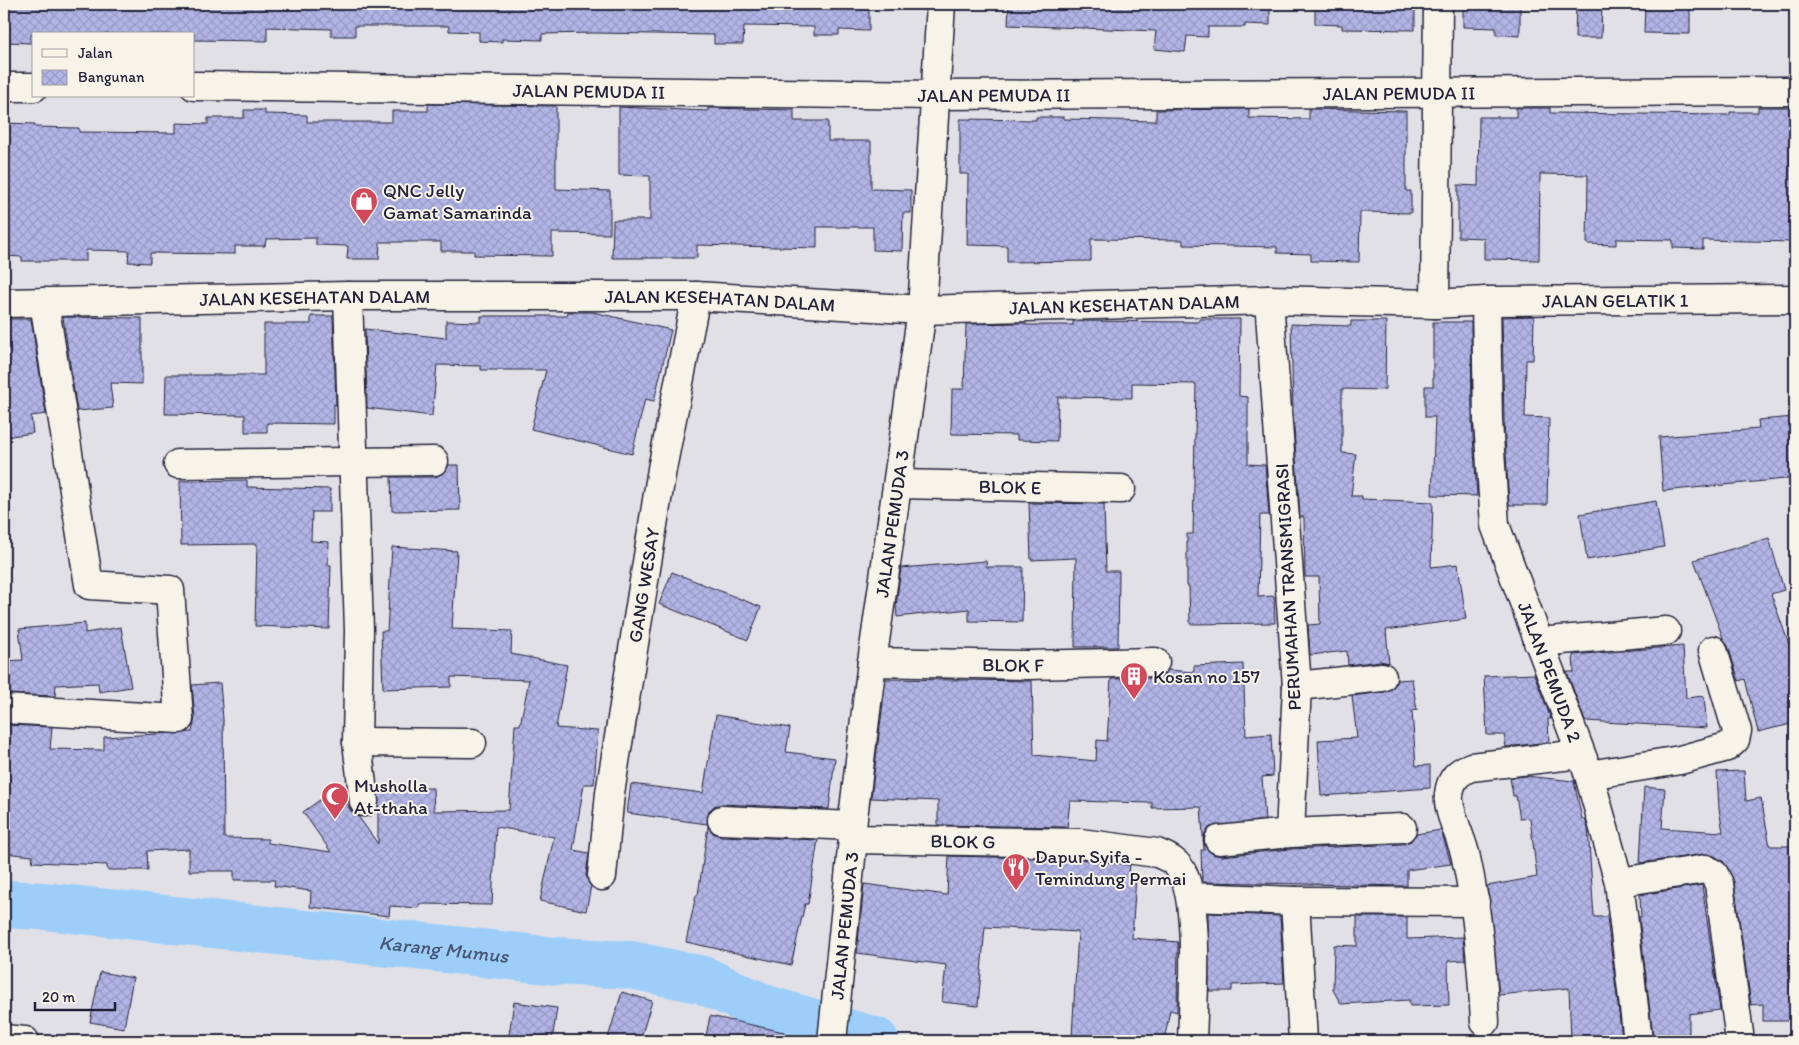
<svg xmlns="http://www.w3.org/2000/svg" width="1799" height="1045" viewBox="0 0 1799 1045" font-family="Itim,sans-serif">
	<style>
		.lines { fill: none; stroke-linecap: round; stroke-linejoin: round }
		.river { stroke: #9ccef9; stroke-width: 48 }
		.building { fill: url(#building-cross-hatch); stroke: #22223b }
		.street-casing { stroke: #22223b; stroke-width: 31 }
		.street { stroke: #f7f3e8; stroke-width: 28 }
		.labels { text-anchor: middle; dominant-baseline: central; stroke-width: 4; stroke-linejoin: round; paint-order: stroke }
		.street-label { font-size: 19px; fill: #22223b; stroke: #f7f3e8 }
		.poi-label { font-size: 19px; fill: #22223b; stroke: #f7f3e8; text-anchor: start }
		.water-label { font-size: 20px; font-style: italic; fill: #475674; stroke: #f7f3e8 }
	</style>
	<defs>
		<pattern id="building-cross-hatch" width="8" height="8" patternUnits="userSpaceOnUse" patternTransform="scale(1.25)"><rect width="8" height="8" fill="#b1b4e5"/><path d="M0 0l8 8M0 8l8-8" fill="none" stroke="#989ac5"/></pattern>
	</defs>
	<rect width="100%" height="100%" fill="#e2e0e7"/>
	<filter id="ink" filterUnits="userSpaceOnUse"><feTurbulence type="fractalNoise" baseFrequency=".02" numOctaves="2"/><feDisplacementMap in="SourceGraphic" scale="10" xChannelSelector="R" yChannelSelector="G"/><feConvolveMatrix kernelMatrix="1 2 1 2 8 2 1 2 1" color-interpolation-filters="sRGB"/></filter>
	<g filter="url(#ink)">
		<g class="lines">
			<path class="river" id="s1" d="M4,904l39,2 513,55 75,4 72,15 63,29 109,32"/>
		</g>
		<path class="building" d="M4,4h865v27l-30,-1v5h-25v-8l-70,-1 -1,18h-29v-9l-120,-2 -52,1v6l-40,-1v3l-23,-1v-9l-30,-1v-5h-94v10h-24v-7l-64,-2v14l-73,-1v-6h-163v9l-27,-1z
			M1009,4h261v21l-25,-1v3h-37v10l-21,-1 -2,16 -31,-3 2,-18 -148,-6z
			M1315,4h100v26l-73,-1v-4l-27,-1z
			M1463,4h57v32l-24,-1v-7l-33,-1z
			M1576,4h26l-1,34h-26z
			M1645,4h45v30l-46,-1z
			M428,104l128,2v83l54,2v43l-58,-1v23l-78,-1v-4h-33v-9h-61l-1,17h-32l1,-13 -32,-1v-7l-50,1 -1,7h-30v8l-85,-1v10l-22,-1 1,-11 -43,-1v11h-64v-4l-18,-1v-133l31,1v3l44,1v4l97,1v-10l32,1v-6h36v-8h21v4l42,1v7h85v-11h36z
			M619,107l89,4v-3l86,2v11h34v20h43v48l40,1v23h-8l-1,38 -29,-1v-23h-56v21l-120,-3v13h-85l1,-38h37v-44l-31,-1z
			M1758,107h37v135l-92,-2v9l-30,-1v-8l-57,-1v6l-29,-1 1,-69 -48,-1 -1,86 -55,-1v-21l-26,-1v-52l20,1 1,-69h37v-9h34v5l180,2v-3h28z
			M1249,109v9l60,1v-10l97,2v80h5v22l-51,-1 -1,50 -48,-1v-7l-34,-1v-6l-94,-2v-5l-92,-1v22l-84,1v-16l-40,-1 1,-71h-8v-55l76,1v-3h28v2l92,2v-11z
			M568,312h25l78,18 -17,71 -9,-2 -13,55 -101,-25 15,-59h-65v-4l-44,-1 -5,51 -65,-8 -2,-79 81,9v-17l35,1v-6h86z
			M311,316h22l3,89 -2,-1v20l-67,-1v9h-22v-17l-80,-1 1,-39h98v-51h47z
			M1534,316l-1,44h-7l-1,57 24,1 -2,87h-38l-5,-85 -2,-103z
			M63,317l79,1v66l-32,-1 3,25 -36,3z
			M4,319h27l15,95 -15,2 2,17 -29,4z
			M1199,319h41l-1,77 9,1v67l17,1 4,50h-9l-2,82 16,-1 1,27 -85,1 -1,-38h-2v-52h6l3,-150 -64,-1v15l-74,-1 -1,44 -40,-1v-5l-66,-1 1,-45h12l2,-65 60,-1v2h47v-4l126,1z
			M1351,321h35l-1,69 -43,-1v64l14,1 -5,42h11v3l71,3 -2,65 27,-3 8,55 -80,11 3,33 -9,-2 -32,4 -1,-14 -37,4 -2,-30 12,-1 -1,-47h-14l-1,-60h-4l-7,-105 -2,-88 60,2z
			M1433,322h38l1,99 5,75 -45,-1 3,-78h-10v-31h8z
			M1795,417v61l-132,13 -4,-54 100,-8 -1,-9z
			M449,465h10l1,45 -68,1 -1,-34h44l7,-3z
			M247,480v7l83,2v23h-18l-1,29 18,1 -1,23h3l-2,64 -74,-3 2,-82 -76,1 -1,-64z
			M1656,501l8,46 -77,13 -7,-46z
			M1029,503l75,1 2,67h13l-1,76h-43l1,-89 -45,2z
			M1769,538l15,52 -13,4 24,67v62l-37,9 -13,-53 -6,2 -11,-35 -5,-8 -29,-78z
			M392,547l65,4 -5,78 60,2 -1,23 56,11 -11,63 42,3 -4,53h-10l-11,66 16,3 -3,22 5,11 -5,25 -46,-10 14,-64 -58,-10 -4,78 -73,-1v4l-29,-2 -1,10 -79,-9 1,-16 -37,-5 1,-6h-41v-9h-45v-22l-42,2 1,19h-41v-5l-75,-3 1,-6 -29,-3v-128l48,2 -2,22 54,1v-13l88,-5 3,-14 -3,-33 28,-2 3,36 1,119 44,1v4l63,9 -28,-40 35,-25 13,24 7,5 20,28v-55l55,-1 1,23 75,-1 6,-85h5l9,-45 -78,-3v10l-68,2 -2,-58h6z
			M986,561l1,6h36l-1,55 -53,-1v-12l-72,8 -1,-11 5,-38z
			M672,572l89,35 -13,33 -89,-36z
			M85,623v10l36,-6 10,60 -32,5 -1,-9 -42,2 -1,11 -51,-2v-33l19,-1 -4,-31z
			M1683,646l3,52 18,-2 3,32 -122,-7 -18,-49h7l-1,-17z
			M1243,664l3,72 25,-2 2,42 -11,1 3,43 -55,7 -5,6 -2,8 4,8 6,5 8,2 70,-7 112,-5 8,-3 5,-7 25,-4 10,34 -44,6v16l-205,-4 -1,-32h3l-3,-43 -49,1v-5l-82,-2 -3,26 -129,-2v-24l-67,-3 15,-119 146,2 2,74 62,6 1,-21 10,1 4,-62 44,-1 8,-2 5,-6 26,2v-6z
			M1534,674l17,45h-3l1,23 -43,5 -2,-12h-17l-3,-59z
			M1412,679l5,31 -5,1 4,55 14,-1v23l-109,8 -3,-56 39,-2 -5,-42 32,-4 8,-3 5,-9z
			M716,715l74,13 -4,24 49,6 -6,51 -107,-5 -8,2 -5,5 -2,13 -80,-11 4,-29 72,9z
			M1744,771l2,30 15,-3 9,48h25v175h-32v-17l-12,1 -17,-123 -11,-21 -9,-5 -10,-2 -64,9 4,-76 21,2 -3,39 61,4 -4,-23 -2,-37z
			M1525,776l49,5 8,38h3l3,9 6,89h13l15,121 -51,2 -2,-52 -70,7 -12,-109 50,-9 -7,-59 -10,1 -4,-23h-3l-3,-18z
			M708,826l5,7 8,3 97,4 -10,64h-3l-14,61 -105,-23 10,-47h2z
			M949,856l130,3 51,6 -1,10 7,1 -4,62 46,4 -1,70 -7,-2 -6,31h-38l-54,-4 6,-105 -93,-5 -7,79 -36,-4 4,-37 -89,-12 7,-69 83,11z
			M1702,885l18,125 -31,4v27h-32v-4h-4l-14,-120h2l-1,-22z
			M1208,913l72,3 4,67 -52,2v6h-23z
			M1357,917h50v22l56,-2 2,23 -17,1 1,44 -39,1 -1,-6 -68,4 -8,-14 1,-45 23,1z
			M100,972l33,6 -9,50 -34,-6z
			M622,992l30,9 -12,40h-33z
			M514,1002l43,6 -5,33h-44z
			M710,1016l74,16 -1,9h-78z"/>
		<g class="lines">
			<g class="street-casing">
				<g id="street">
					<path id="s2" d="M194,86l742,9 859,-4"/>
					<path d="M4,87h30"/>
					<path d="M348,296l11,334 -2,112"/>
					<path id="s3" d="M1486,301l2,120 7,104 94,250 30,107 19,159"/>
					<path id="s4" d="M4,303l344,-7h348l226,14 347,-10 166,4 51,-3 309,-2"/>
					<path d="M1435,304l3,-300"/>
					<path d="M178,464l256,-3"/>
					<path id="s5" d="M899,484l222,5"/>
					<path d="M1538,642l128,-11"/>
					<path id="s6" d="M872,662l156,3 127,-3"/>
					<path d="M1297,686l85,-9"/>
					<path d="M4,709l175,10 -9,-129 -81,-5 -45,-283"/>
					<path d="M1589,775l91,-15 47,-13 8,-7 2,-9 -24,-81"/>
					<path d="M364,802l-7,-60 115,1"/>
					<path d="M722,820l130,6"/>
					<path d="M1290,833l112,-5"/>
					<path id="s7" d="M853,839l227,4 77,10c8,3 17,7 22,14 22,28 14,137 13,174"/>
					<path d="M1219,840l71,-7 7,-147 -28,-386"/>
					<path id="s8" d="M602,876l8,-83 52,-324 34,-173"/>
					<path d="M1619,882l87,-13 8,5 5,10 21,157"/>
					<path d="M1191,897l104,4 8,140"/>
					<path d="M1295,901l180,1"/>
					<path d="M1485,1022c-3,-56 -7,-110 -19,-164 -3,-18 -19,-46 -17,-63 1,-14 8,-23 22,-28l109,-13"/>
					<path d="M4,1039l21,2"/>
					<path id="s9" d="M832,1041l21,-202 -1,-13 20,-164 50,-352 19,-306"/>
				</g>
			</g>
			<use href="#street" class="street"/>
		</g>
	</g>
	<defs>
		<g id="shop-pin" transform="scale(1.4375)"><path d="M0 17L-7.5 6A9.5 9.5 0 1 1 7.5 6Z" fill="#d1495b" stroke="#f7f3e8"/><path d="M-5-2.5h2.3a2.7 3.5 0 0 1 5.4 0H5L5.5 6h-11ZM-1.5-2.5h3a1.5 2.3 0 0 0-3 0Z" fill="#fff"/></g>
		<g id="building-pin" transform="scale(1.4375)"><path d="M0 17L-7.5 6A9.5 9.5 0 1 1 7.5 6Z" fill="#d1495b" stroke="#f7f3e8"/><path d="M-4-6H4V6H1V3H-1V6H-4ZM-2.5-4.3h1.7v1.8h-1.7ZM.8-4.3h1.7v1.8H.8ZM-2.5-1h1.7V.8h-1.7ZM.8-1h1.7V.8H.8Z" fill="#fff"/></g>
		<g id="mosque-pin" transform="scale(1.4375)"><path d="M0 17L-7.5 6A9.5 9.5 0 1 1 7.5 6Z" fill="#d1495b" stroke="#f7f3e8"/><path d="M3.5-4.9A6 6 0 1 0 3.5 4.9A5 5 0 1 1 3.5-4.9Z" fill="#fff"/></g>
		<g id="restaurant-pin" transform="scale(1.4375)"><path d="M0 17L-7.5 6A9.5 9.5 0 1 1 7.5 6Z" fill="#d1495b" stroke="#f7f3e8"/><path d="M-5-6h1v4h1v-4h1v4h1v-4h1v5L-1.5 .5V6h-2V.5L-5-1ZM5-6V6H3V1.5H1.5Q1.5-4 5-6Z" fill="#fff"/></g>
	</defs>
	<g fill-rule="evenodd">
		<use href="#shop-pin" x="364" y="201"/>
		<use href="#building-pin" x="1134" y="676"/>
		<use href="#mosque-pin" x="335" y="796"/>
		<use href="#restaurant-pin" x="1016" y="867"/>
	</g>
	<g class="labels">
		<g class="street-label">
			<text stroke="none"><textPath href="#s2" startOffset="395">JALAN PEMUDA II</textPath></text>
			<text stroke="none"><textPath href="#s2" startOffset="1205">JALAN PEMUDA II</textPath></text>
			<text stroke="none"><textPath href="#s2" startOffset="800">JALAN PEMUDA II</textPath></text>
			<text stroke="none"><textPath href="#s4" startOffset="311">JALAN KESEHATAN DALAM</textPath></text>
			<text stroke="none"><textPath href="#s4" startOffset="716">JALAN KESEHATAN DALAM</textPath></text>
			<text stroke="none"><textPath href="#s4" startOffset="1612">JALAN GELATIK 1</textPath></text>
			<text stroke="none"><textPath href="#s4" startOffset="1121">JALAN KESEHATAN DALAM</textPath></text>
			<text stroke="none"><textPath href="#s5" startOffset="111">BLOK E</textPath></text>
			<text stroke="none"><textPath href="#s9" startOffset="521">JALAN PEMUDA 3</textPath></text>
			<text stroke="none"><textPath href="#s8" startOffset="294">GANG WESAY</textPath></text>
			<text transform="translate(1288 587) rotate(-93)">PERUMAHAN TRANSMIGRASI</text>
			<text stroke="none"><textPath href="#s6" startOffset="141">BLOK F</textPath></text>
			<text stroke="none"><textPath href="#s3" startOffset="381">JALAN PEMUDA 2</textPath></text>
			<text stroke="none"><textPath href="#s7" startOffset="110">BLOK G</textPath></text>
			<text stroke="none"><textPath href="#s9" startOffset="116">JALAN PEMUDA 3</textPath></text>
		</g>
		<g class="poi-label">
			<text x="383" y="190">QNC Jelly<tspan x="383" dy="22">Gamat Samarinda</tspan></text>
			<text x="1153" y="676">Kosan no 157</text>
			<text x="354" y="785">Musholla<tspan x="354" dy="22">At-thaha</tspan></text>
			<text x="1035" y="856">Dapur Syifa -<tspan x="1035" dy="22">Temindung Permai</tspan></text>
		</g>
		<g class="water-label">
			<text stroke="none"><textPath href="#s1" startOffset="442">Karang Mumus</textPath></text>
		</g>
	</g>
	<rect width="1799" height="1045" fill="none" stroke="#f7f3e8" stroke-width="20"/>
	<rect x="10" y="10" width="1779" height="1025" fill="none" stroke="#22223b" stroke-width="2" filter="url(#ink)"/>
	<rect x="32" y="32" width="162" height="65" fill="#f7f3e8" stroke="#a29fa3"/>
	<rect x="42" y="49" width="25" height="8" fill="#f7f3e8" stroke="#a29fa3"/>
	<text x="78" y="58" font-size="15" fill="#22223b">Jalan</text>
	<rect x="42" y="70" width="25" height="15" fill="url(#building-cross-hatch)" stroke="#a29fa3"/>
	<text x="78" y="82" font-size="15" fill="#22223b">Bangunan</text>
	<path d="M35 1002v8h80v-8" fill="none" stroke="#22223b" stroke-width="2.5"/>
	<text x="42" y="1002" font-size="15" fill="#22223b" stroke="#f7f3e8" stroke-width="4" paint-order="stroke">20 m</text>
</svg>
